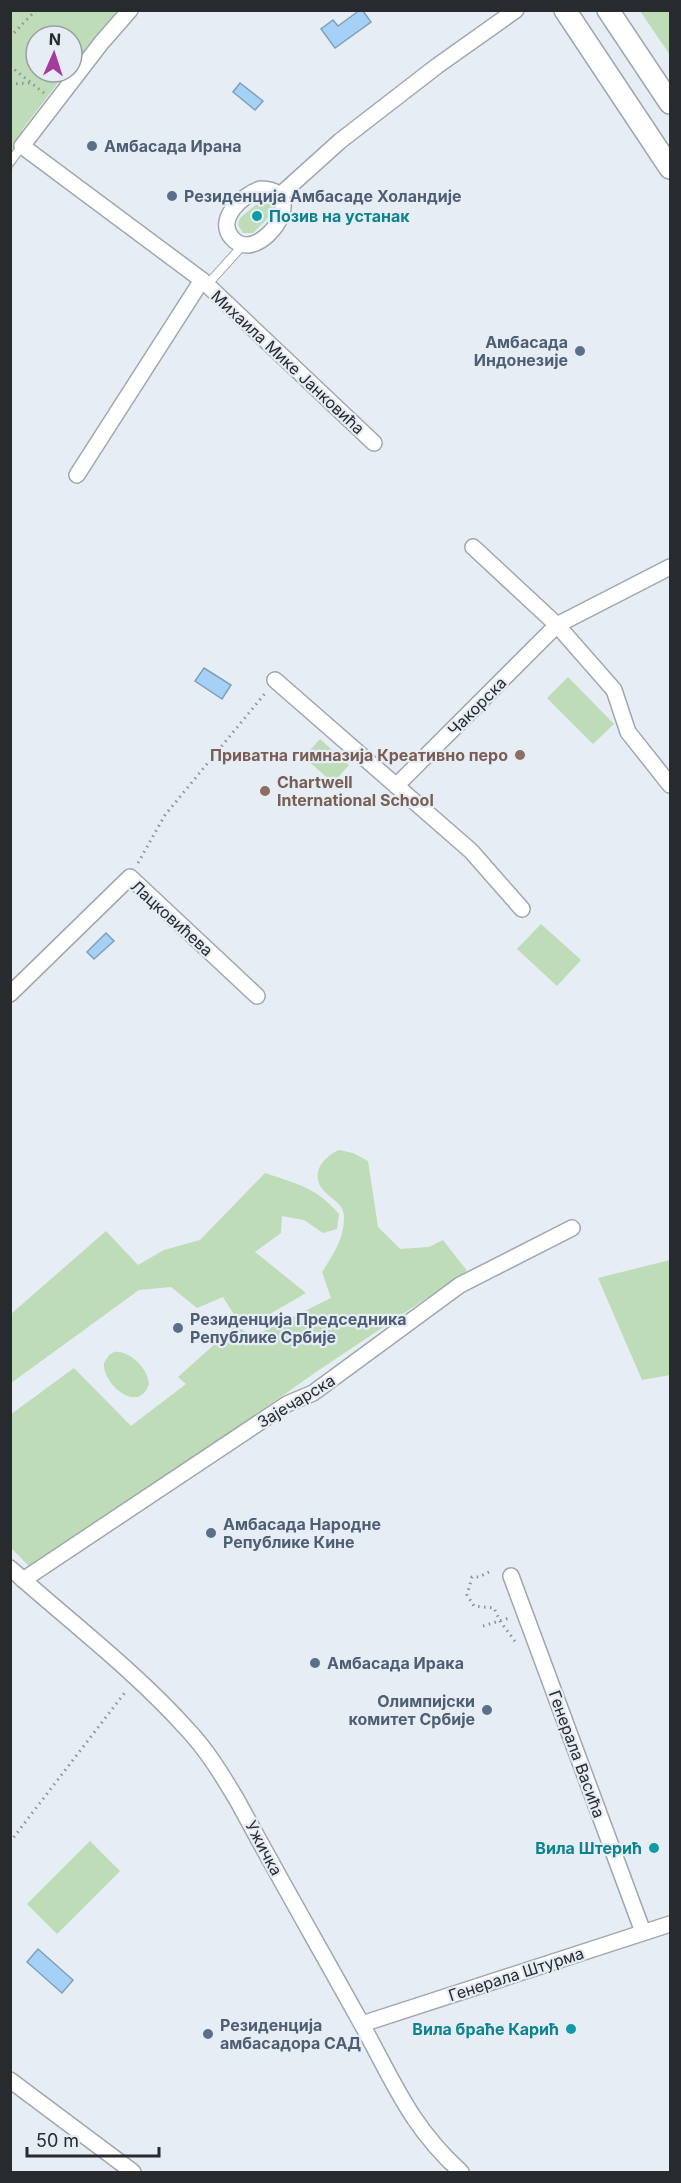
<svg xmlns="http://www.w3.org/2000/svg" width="681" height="2183" viewBox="0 0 681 2183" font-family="Inter,sans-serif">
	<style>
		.green { fill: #bddcb7 }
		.water { fill: #a6d1f6; stroke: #809fba; stroke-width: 1.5 }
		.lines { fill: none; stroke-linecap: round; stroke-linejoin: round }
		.service-casing { stroke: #a1a7ae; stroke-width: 10 }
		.minor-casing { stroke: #a1a7ae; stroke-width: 18 }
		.secondary-casing { stroke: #a1a7ae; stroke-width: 24 }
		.path { stroke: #8e9398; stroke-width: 3; stroke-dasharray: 1.5 4.5; stroke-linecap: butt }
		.service { stroke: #fff; stroke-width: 8 }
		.minor { stroke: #fff; stroke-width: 15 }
		.secondary { stroke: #fff; stroke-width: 21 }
		.service-dot { fill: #5c6f8a; stroke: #e6edf4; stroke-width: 2 }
		.culture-dot { fill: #0f9aa8; stroke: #e6edf4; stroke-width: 2 }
		.education-dot { fill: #8d6e63; stroke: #e6edf4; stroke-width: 2 }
		.labels { text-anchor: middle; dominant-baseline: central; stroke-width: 4.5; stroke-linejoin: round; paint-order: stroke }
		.service-label { font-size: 16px; font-weight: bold; fill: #4e5e75; stroke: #e6edf4; text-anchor: start }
		.culture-label { font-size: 16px; font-weight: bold; fill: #0d838f; stroke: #e6edf4; text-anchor: end }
		.street-label { font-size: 16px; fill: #282b2e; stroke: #e6edf4 }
		.education-label { font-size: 16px; font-weight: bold; fill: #785e54; stroke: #e6edf4; text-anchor: end }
	</style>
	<rect width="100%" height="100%" fill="#e6edf4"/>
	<path class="green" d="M11,11h106l-45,54v-29h-36v36h30l-44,58 10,9 -21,32z
		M640,11h30v44z
		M263,199l10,3 1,10 -21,21h-10l-5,-8 2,-7z
		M568,677l46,47 -21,20 -46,-46z
		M320,739l29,26 -16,18 -29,-26z
		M541,924l40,36 -24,26 -40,-37z
		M339,1150l14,3 15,8 10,66 22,22 29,-2 14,-7 24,31 -148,99 -157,110 -131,88 -20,-20 -1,-133 64,-47 57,58 55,-42 -8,-7 57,-51 19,10 77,-38 -9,-26c11,-17 23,-35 22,-56 -1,-13 -13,-17 -20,-25 -15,-17 -1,-34 15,-41z
		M265,1173c32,11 51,14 74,41l-2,15 -14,4 -19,-13 -22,-4 -1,17 -26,19 51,41 -55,32 -15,-7 -13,-21 -26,11 -26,-21 -32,3 -128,93v-69l95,-83 32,34 26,-15 36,-10z
		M670,1260v115l-28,5 -44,-102z
		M114,1352c16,-2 34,17 35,32 -10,31 -47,0 -45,-21l5,-8z
		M90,1841l30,30 -63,63 -30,-30z"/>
	<path class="water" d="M360,10l3,1 8,11 -36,26 -14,-19 12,-9 5,6z
		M240,83l23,18 -8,9 -22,-18z
		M204,668l27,17 -9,14 -27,-18z
		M106,933l8,8 -20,18 -7,-7z
		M38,1949l35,31 -11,13 -35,-31z"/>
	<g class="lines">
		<g class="service-casing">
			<path id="service" d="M10,162l12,-16
				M207,285l36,-40"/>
		</g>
		<g class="minor-casing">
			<path id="minor" d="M130,10l-28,32 -80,104 180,134 172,163
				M260,189c45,0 15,53 -12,56 -6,0 -12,-2 -16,-7 -17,-19 11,-43 28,-49z
				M279,196l61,-55 97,-75 79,-56
				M77,475l125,-195
				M473,547l84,78 57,65 14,42 42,53
				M275,680l196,171 51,58
				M396,786l161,-161 113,-58
				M10,994l120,-117 127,119
				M10,1568c59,53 124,102 177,161 20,21 35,46 50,71 40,74 82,147 123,221 33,59 49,104 101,151
				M511,1576l132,356
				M23,1580l264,-176 26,-11 147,-108 112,-57
				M362,2024l308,-100
				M10,2080l123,92"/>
		</g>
		<g class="secondary-casing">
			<path id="secondary" d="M565,10l105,158
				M608,10l62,93"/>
		</g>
		<path class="path" d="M10,37l26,-27
			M10,66l34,27
			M10,84l20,-1
			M138,863l27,-48 102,-124
			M489,1572l-10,5h-7l-5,18 7,11 20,2 6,13 17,23
			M483,1626l26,-8
			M10,1842l116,-151"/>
		<use href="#service" class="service"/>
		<use href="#minor" class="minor"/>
		<use href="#secondary" class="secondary"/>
	</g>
	<g class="service-dot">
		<circle cx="92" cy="146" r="6"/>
		<circle cx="172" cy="196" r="6"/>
		<circle cx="580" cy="351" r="6"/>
		<circle cx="178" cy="1328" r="6"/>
		<circle cx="211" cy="1533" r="6"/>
		<circle cx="315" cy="1663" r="6"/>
		<circle cx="487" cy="1710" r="6"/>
		<circle cx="208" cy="2034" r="6"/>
	</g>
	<g class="culture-dot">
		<circle cx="257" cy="216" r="6"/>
		<circle cx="654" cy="1848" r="6"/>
		<circle cx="571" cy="2029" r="6"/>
	</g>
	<g class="education-dot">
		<circle cx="520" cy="755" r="6"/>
		<circle cx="265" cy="791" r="6"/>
	</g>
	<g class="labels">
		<g class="service-label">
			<text x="104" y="146">Амбасада Ирана</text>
			<text x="184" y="196">Резиденција Амбасаде Холандије</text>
			<text x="568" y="342" text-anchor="end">Амбасада<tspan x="568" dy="18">Индонезије</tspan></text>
			<text x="190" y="1319">Резиденција Председника<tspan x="190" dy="18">Републике Србије</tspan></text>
			<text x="223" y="1524">Амбасада Народне<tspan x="223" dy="18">Републике Кине</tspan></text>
			<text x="327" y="1663">Амбасада Ирака</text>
			<text x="475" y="1701" text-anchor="end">Олимпијски<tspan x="475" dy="18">комитет Србије</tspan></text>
			<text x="220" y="2025">Резиденција<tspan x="220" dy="18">амбасадора САД</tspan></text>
		</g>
		<g class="culture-label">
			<text x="269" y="216" text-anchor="start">Позив на устанак</text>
			<text x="642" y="1848">Вила Штерић</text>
			<text x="559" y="2029">Вила браће Карић</text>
		</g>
		<g class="street-label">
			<text transform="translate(288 362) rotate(43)">Михаила Мике Јанковића</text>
			<text transform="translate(477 706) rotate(-45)">Чакорска</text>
			<text transform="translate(172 918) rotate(42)">Лацковићева</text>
			<text transform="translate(296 1401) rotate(-31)">Зајечарска</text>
			<text transform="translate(577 1754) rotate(70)">Генерала Васића</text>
			<text transform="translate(264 1848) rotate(62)">Ужичка</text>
			<text transform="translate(516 1974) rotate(-18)">Генерала Штурма</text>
		</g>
		<g class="education-label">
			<text x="508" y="755">Приватна гимназија Креативно перо</text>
			<text x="277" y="782" text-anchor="start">Chartwell<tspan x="277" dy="18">International School</tspan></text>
		</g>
	</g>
	<rect width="681" height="2183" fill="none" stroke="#282b2e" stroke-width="24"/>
	<g transform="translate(54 54) rotate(3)"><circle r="28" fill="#e6edf4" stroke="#9a9fa5" stroke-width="1.5"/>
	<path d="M0-4.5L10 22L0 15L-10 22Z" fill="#a43b9d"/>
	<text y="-9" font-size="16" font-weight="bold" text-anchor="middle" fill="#282b2e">N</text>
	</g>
	<path d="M27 2147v9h132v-9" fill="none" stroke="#282b2e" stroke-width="3"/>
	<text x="36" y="2147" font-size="18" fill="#282b2e" stroke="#e6edf4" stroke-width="4.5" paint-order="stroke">50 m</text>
</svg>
